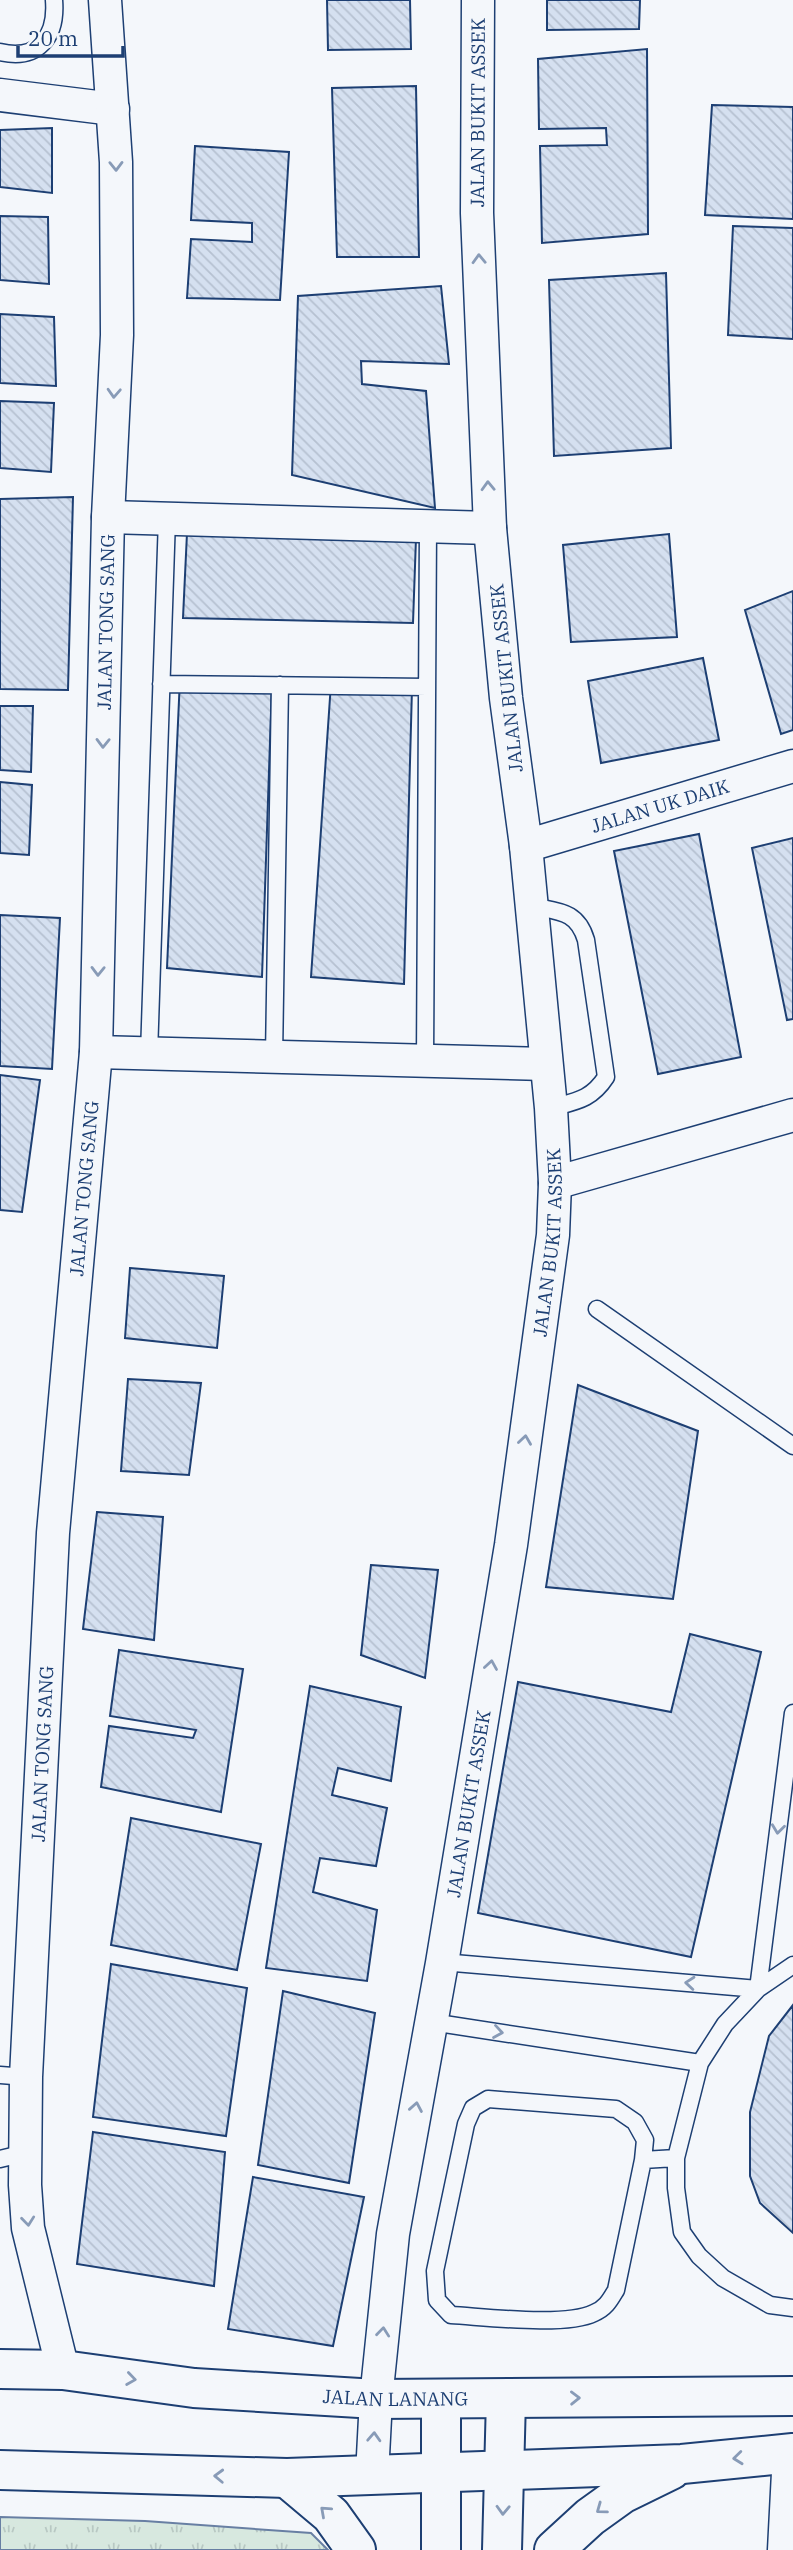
<svg xmlns="http://www.w3.org/2000/svg" width="793" height="2550" viewBox="0 0 793 2550" font-family="'IBM Plex Serif',serif">
	<style>
		.park { fill: url(#park-tufts); stroke: #687fa3; stroke-width: 2 }
		.building { fill: url(#building-back-hatch); stroke: #1d3f73; stroke-width: 2 }
		.lines { fill: none; stroke-linecap: round; stroke-linejoin: round }
		.lane-casing { stroke: #1d3f73; stroke-width: 19 }
		.street-casing { stroke: #1d3f73; stroke-width: 35 }
		.secondary-casing { stroke: #1d3f73; stroke-width: 42 }
		.primary-casing { stroke: #1d3f73; stroke-width: 42 }
		.lane { stroke: #f4f7fb; stroke-width: 16 }
		.street { stroke: #f4f7fb; stroke-width: 32 }
		.secondary { stroke: #f4f7fb; stroke-width: 38 }
		.primary { stroke: #f4f7fb; stroke-width: 38 }
		.oneway { stroke: #889bb7 }
		.labels { text-anchor: middle; dominant-baseline: central; stroke-width: 5; stroke-linejoin: round; paint-order: stroke }
		.street-label { font-size: 19px; fill: #1d3f73; stroke: #f4f7fb }
	</style>
	<defs>
		<pattern id="park-tufts" width="24" height="20" patternUnits="userSpaceOnUse" patternTransform="scale(1.75)"><rect width="24" height="20" fill="#d7e8df"/><path d="M3 7l-1-3M5 7V3M7 7l1-3M15 17l-1-3M17 17v-4M19 17l1-3" fill="none" stroke="#b8c8c3"/></pattern>
		<pattern id="building-back-hatch" width="6" height="6" patternUnits="userSpaceOnUse" patternTransform="scale(1.75)"><rect width="6" height="6" fill="#d5e0f0"/><path d="M-1 5l2 2M0 0l6 6M5-1l2 2" fill="none" stroke="#b6c1d1"/></pattern>
	</defs>
	<rect width="100%" height="100%" fill="#f4f7fb"/>
	<path class="park" d="M0,2517l145,4 166,12 17,17h-328z"/>
	<path class="building" d="M327,0h83l1,49 -83,1z
		M547,0h93l-1,29 -92,1z
		M647,49l1,185 -106,9 -2,-97 67,-1 -1,-17 -67,1 -1,-70z
		M416,86l3,171h-82l-5,-169z
		M712,105l81,2v112l-88,-4z
		M52,128v65l-52,-6v-57z
		M195,146l94,6 -9,148 -93,-2 4,-59 61,3v-19l-61,-3z
		M0,216l48,1 1,67 -49,-4z
		M733,226l60,2v111l-65,-4z
		M666,273l5,175 -117,8 -5,-176z
		M441,286l8,78 -88,-3 1,23 64,7 9,117 -143,-33 6,-179z
		M0,314l54,3 2,69 -56,-3z
		M0,401l54,2 -3,69 -51,-4z
		M73,497l-5,193 -68,-1v-190z
		M187,533l229,5 -3,85 -230,-5z
		M669,534l8,103 -106,5 -8,-97z
		M793,591v139l-12,4 -36,-124z
		M703,658l16,82 -118,23 -13,-82z
		M180,678l92,5 -10,294 -95,-9z
		M331,683l81,5 -8,296 -93,-7z
		M0,706h33l-2,66 -31,-2z
		M0,782l32,3 -3,70 -29,-2z
		M699,834l42,223 -83,17 -44,-223z
		M793,838v181l-6,1 -35,-172z
		M0,915l60,3 -8,151 -52,-3z
		M0,1075l40,5 -18,132 -22,-2z
		M130,1268l94,8 -7,72 -92,-10z
		M128,1379l73,4 -12,92 -68,-4z
		M578,1385l120,46 -25,168 -127,-12z
		M97,1512l66,5 -9,123 -71,-11z
		M371,1565l67,5 -13,108 -64,-23z
		M690,1634l71,18 -70,305 -213,-44 40,-231 153,30z
		M119,1650l124,19 -22,143 -120,-25 8,-61 84,12 3,-8 -86,-14z
		M310,1686l91,21 -10,74 -53,-13 -6,27 55,13 -11,58 -56,-8 -7,34 64,18 -10,71 -101,-13z
		M131,1818l130,26 -24,126 -126,-25z
		M111,1964l136,24 -21,148 -133,-19z
		M283,1991l92,22 -26,170 -91,-18z
		M793,2005v228l-33,-30 -10,-27v-64l19,-76z
		M93,2132l132,20 -11,134 -137,-22z
		M253,2177l111,20 -31,149 -105,-17z"/>
	<g class="lines">
		<g class="lane-casing">
			<path id="lane" d="M0,52c38,9 57,-15 54,-52
				M161,684l266,3
				M531,906c27,6 46,4 55,34l20,137c-15,23 -30,24 -55,31
				M149,1054l18,-536
				M274,1057l6,-372
				M425,1061l3,-535
				M597,1309l196,137
				M442,1962l316,27 35,-276
				M793,1965l-35,24 -33,35 -25,39 -24,95v30l6,44 17,24 24,22 47,27 23,3
				M431,2022l269,41
				M0,2075l26,2
				M488,2099l128,10 19,13 10,18 -2,20 -27,130c-6,10 -10,18 -22,23 -28,14 -108,4 -143,2l-14,-15 -2,-29 31,-147 7,-16z
				M0,2159l25,-6
				M643,2160l33,-2"/>
		</g>
		<g class="street-casing">
			<g id="street">
				<path d="M0,95l113,14"/>
				<path d="M108,517l382,11"/>
				<path id="s1" d="M526,846l267,-80"/>
				<path d="M96,1052l449,12"/>
				<path d="M555,1183l238,-68"/>
				<path id="s2" d="M63,2370l-35,-142 -3,-43 1,-108 27,-544 43,-481 12,-535 9,-182 -1,-173 -11,-162"/>
				<path id="s3" d="M372,2475l4,-76 17,-165 49,-271 69,-418 42,-310 2,-52 -4,-75 -25,-262 -20,-148 -16,-170 -13,-315 1,-213"/>
				<path d="M784,2550l5,-97"/>
			</g>
		</g>
		<g class="secondary-casing">
			<path id="secondary" d="M441,2400v150
				M502,2550l4,-151"/>
		</g>
		<g class="primary-casing">
			<g id="primary">
				<path id="s4" d="M0,2369l63,1 131,18 182,11 417,-3"/>
				<path d="M0,2470l287,8 395,-14 111,-11"/>
				<path d="M287,2478l44,37 25,35"/>
				<path d="M554,2550l36,-33 32,-23 49,-24"/>
			</g>
		</g>
		<use href="#lane" class="lane"/>
		<use href="#street" class="street"/>
		<use href="#secondary" class="secondary"/>
		<use href="#primary" class="primary"/>
	</g>
	<defs><path id="oneway-chevron" d="M-2-3.5L2.5 0L-2 3.5" fill="none" stroke-width="1.6" stroke-linecap="round" stroke-linejoin="round" transform="scale(1.75)"/></defs>
	<g class="oneway">
		<use href="#oneway-chevron" transform="translate(116 166) rotate(89)"/>
		<use href="#oneway-chevron" transform="translate(479 259) rotate(-92)"/>
		<use href="#oneway-chevron" transform="translate(114 393) rotate(93)"/>
		<use href="#oneway-chevron" transform="translate(488 486) rotate(-92)"/>
		<use href="#oneway-chevron" transform="translate(103 743) rotate(91)"/>
		<use href="#oneway-chevron" transform="translate(98 971) rotate(91)"/>
		<use href="#oneway-chevron" transform="translate(525 1440) rotate(-82)"/>
		<use href="#oneway-chevron" transform="translate(491 1665) rotate(-81)"/>
		<use href="#oneway-chevron" transform="translate(778 1829) rotate(97)"/>
		<use href="#oneway-chevron" transform="translate(690 1983) rotate(-175)"/>
		<use href="#oneway-chevron" transform="translate(498 2032) rotate(9)"/>
		<use href="#oneway-chevron" transform="translate(416 2107) rotate(-80)"/>
		<use href="#oneway-chevron" transform="translate(28 2221) rotate(84)"/>
		<use href="#oneway-chevron" transform="translate(383 2332) rotate(-84)"/>
		<use href="#oneway-chevron" transform="translate(131 2379) rotate(8)"/>
		<use href="#oneway-chevron" transform="translate(575 2398) rotate(-1)"/>
		<use href="#oneway-chevron" transform="translate(374 2437) rotate(-87)"/>
		<use href="#oneway-chevron" transform="translate(738 2458) rotate(174)"/>
		<use href="#oneway-chevron" transform="translate(219 2476) rotate(-178)"/>
		<use href="#oneway-chevron" transform="translate(601 2509) rotate(144)"/>
		<use href="#oneway-chevron" transform="translate(503 2510) rotate(92)"/>
		<use href="#oneway-chevron" transform="translate(325 2511) rotate(-138)"/>
	</g>
	<g class="labels">
		<g class="street-label">
			<text stroke="none"><textPath href="#s3" startOffset="2380">JALAN BUKIT ASSEK</textPath></text>
			<text stroke="none"><textPath href="#s2" startOffset="1755">JALAN TONG SANG</textPath></text>
			<text transform="translate(506 678) rotate(-96)">JALAN BUKIT ASSEK</text>
			<text stroke="none"><textPath href="#s1" startOffset="140">JALAN UK DAIK</textPath></text>
			<text stroke="none"><textPath href="#s2" startOffset="1188">JALAN TONG SANG</textPath></text>
			<text stroke="none"><textPath href="#s3" startOffset="1246">JALAN BUKIT ASSEK</textPath></text>
			<text stroke="none"><textPath href="#s2" startOffset="621">JALAN TONG SANG</textPath></text>
			<text stroke="none"><textPath href="#s3" startOffset="679">JALAN BUKIT ASSEK</textPath></text>
			<text stroke="none"><textPath href="#s4" startOffset="397">JALAN LANANG</textPath></text>
		</g>
	</g>
	<path d="M18 46v10h105v-10" fill="none" stroke="#1d3f73" stroke-width="3.5"/>
	<text x="28" y="46" font-size="21" fill="#1d3f73" stroke="#f4f7fb" stroke-width="5" paint-order="stroke">20 m</text>
</svg>
